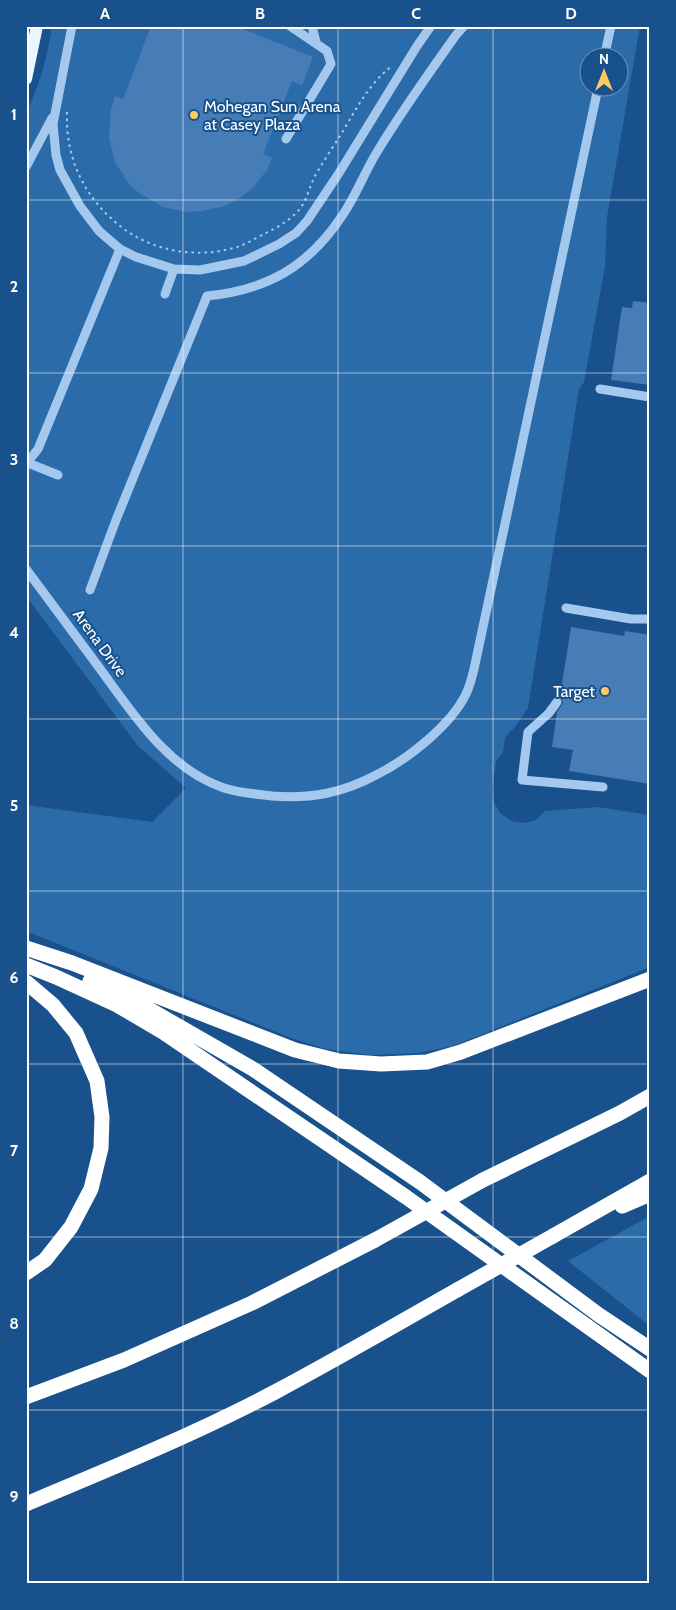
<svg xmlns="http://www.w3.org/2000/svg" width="676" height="1610" viewBox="0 0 676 1610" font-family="Cabin,sans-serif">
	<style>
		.green { fill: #2c6baa; fill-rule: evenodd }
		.building { fill: #467db6 }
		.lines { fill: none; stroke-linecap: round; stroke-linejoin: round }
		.path { stroke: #a5c9ee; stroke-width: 2; stroke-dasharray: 2.5 4; stroke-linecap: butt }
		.minor { stroke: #a5c9ee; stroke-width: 9 }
		.major { stroke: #ebf4ff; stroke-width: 12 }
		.highway { stroke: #fff; stroke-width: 15 }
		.highway-bridge { stroke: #fff; stroke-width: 15 }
		.grid { fill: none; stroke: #fff; stroke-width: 1; stroke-opacity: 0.55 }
		.poi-dot { fill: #ffca61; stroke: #19518c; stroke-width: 2 }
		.labels { text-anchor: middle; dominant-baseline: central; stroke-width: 4; stroke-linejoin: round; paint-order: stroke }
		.poi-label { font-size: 16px; fill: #fff; stroke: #19518c; text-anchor: start }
		.street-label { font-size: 16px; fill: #fff; stroke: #19518c }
		.neatline { fill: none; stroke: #fff; stroke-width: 2 }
		.grid-label { font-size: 16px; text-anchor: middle; font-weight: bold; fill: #fff }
	</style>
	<rect width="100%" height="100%" fill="#19518c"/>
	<path class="green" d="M52,26h588l-33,191 -2,49 -21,116 -5,7 -51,319 -13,19 -10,10 -2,15 -7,10 -4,27 2,13 6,11 11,8 13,2 12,-3 9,-9 53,-4 52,8v152l-197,79 -35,7 -47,2 -45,-6 -35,-11 -265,-107v-126l126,17 34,-34 -48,-42 -112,-150v-482c13,-28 22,-58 26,-88zM588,58h30v30h-30z
		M650,1216v110l-82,-65z"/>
	<path class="building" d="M151,26h84l78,31 -11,28 -10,-4 -29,73 9,4 -5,12 -14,18 -12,9 -16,9 -23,5 -15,1 -24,-5 -24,-14 -10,-9 -14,-22 -6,-24 2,-29 4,-13 8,3z
		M633,301l17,2v82l-39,-5 11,-73 10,1z
		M571,627l53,9 1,-5 25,4v149l-81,-13 4,-21 -21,-3 5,-35 6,-9 -1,-4 -2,-3z"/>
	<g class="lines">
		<path class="path" d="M67,112c-2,48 19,89 57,117 33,24 78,30 116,17 8,-3 16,-8 24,-12 12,-6 25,-13 34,-23 10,-11 11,-25 18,-37 8,-13 16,-26 24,-38 15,-25 29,-53 52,-70"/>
		<path class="minor" d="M72,26l-19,98 3,31 4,15 20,36 19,25 8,7 13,11 16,8 38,12 26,1 44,-9 35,-17 17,-11 11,-12 32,-48 78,-127 14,-20
			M312,26l4,16
			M604,58l7,-32
			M286,139l45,-75 -4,-13 -37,-25
			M26,167l26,-49
			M165,294l9,-25
			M600,389l50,8
			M26,460l2,3 30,12
			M26,464l12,-15 82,-200
			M26,569c24,32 48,65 72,97 34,46 69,103 126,122 15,5 32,6 48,8 40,3 71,-3 106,-22 30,-15 73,-49 88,-80 4,-8 6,-17 8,-25l124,-581
			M90,590l26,-70 91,-224c60,-6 101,-29 135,-80 14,-20 22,-43 35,-64 24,-40 52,-79 79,-117l8,-9
			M566,608l65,11h19
			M557,702l-8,11 -21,19 -6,48 81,7"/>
		<path class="major" d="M26,79l11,-53"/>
		<path class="highway" d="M26,948l46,15 223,87 44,11 42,3 46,-2 34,-10 189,-73
			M26,965l30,12 61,28 46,27 243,165 244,174
			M90,981l43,19 120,69 167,113 179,133 51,34
			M26,982l27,23 23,28 21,48 5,36 -1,31 -10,41 -20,38 -26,33 -19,13
			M483,1180l137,-67 30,-17
			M622,1206l28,-12
			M553,1236l97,-55
			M26,1397l98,-37 128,-57 123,-63
			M26,1504c84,-35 169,-70 249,-112 62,-33 122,-68 182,-102"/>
		<path class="highway-bridge" d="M375,1240l108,-60
			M457,1290l96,-54"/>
	</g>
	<path class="grid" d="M183,26v1558M338,26v1558M493,26v1558M26,200h624M26,373h624M26,546h624M26,719h624M26,891h624M26,1064h624M26,1237h624M26,1410h624"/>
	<g class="poi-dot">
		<circle cx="194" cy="115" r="5"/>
		<circle cx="605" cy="691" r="5"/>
	</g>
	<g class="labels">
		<g class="poi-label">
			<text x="204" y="106">Mohegan Sun Arena<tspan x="204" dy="18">at Casey Plaza</tspan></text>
			<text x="595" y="691" text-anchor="end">Target</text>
		</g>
		<g class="street-label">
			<text transform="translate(100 643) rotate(54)">Arena Drive</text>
		</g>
	</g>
	<rect width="676" height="1610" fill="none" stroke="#19518c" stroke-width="55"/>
	<g transform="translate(604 72)"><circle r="24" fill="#19518c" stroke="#7597ba"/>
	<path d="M0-4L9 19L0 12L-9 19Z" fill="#ffca61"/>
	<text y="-8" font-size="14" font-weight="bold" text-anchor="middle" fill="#ffffff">N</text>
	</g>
	<rect x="28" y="28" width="620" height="1554" class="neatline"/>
	<g class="grid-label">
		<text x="105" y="19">A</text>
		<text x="260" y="19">B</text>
		<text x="416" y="19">C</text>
		<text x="571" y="19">D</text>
		<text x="14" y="120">1</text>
		<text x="14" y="292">2</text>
		<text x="14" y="465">3</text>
		<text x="14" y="638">4</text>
		<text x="14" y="811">5</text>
		<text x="14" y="983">6</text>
		<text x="14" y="1156">7</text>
		<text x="14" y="1329">8</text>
		<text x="14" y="1502">9</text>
	</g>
</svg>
